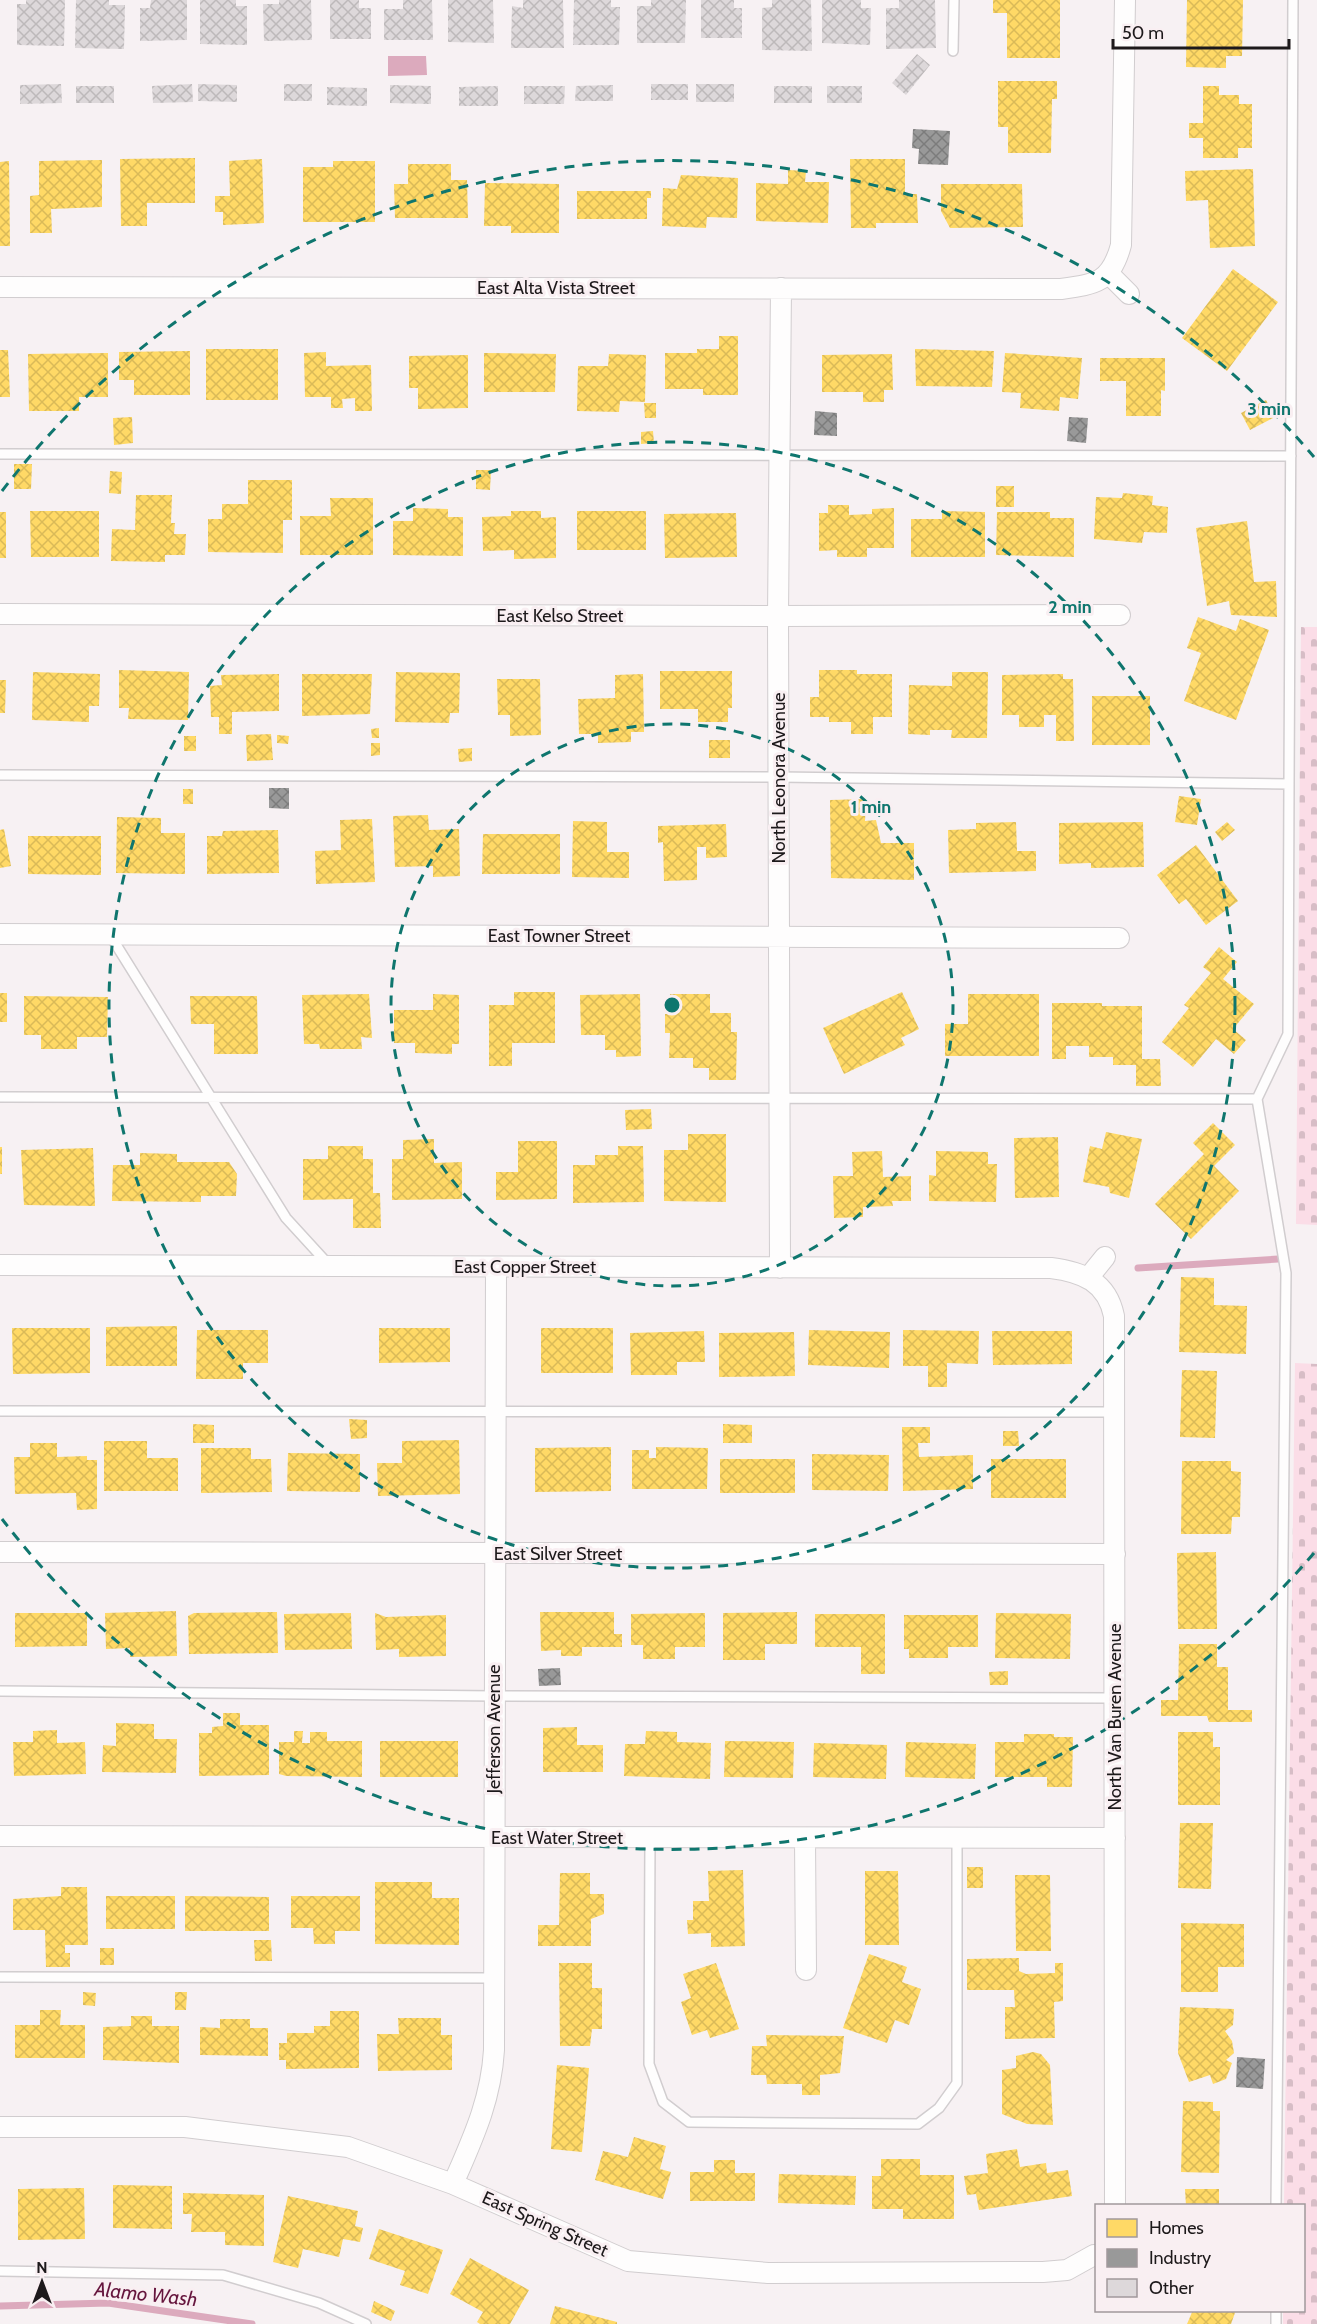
<svg xmlns="http://www.w3.org/2000/svg" width="1317" height="2324" viewBox="0 0 1317 2324" font-family="Cabin,sans-serif">
	<style>
		.cemetery { fill: url(#cemetery-stones) }
		.water { fill: #dcaabd }
		.homes { fill: url(#homes-cross-hatch) }
		.industry { fill: url(#industry-cross-hatch) }
		.lines { fill: none; stroke-linecap: round; stroke-linejoin: round }
		.stream { stroke: #dcaabd; stroke-width: 7 }
		.building { fill: url(#building-cross-hatch) }
		.lane-casing { stroke: #d1cdcf; stroke-width: 12 }
		.street-casing { stroke: #d1cdcf; stroke-width: 22 }
		.lane { stroke: #fefdfd; stroke-width: 9 }
		.street { stroke: #fefdfd; stroke-width: 20 }
		.ring { fill: none; stroke: #0f766e; stroke-width: 3; stroke-dasharray: 10 8 }
		.labels { text-anchor: middle; dominant-baseline: central; stroke-width: 6; stroke-linejoin: round; paint-order: stroke }
		.street-label { font-size: 18px; fill: #1d191b; stroke: #f9eff2 }
		.water-label { font-size: 20px; font-style: italic; fill: #66163e; stroke: #f9eff2 }
		.centre { fill: #0f766e; stroke: #f9eff2; stroke-width: 3 }
		.ring-label { font-size: 18px; text-anchor: middle; font-weight: bold; fill: #0f766e; stroke: #f9eff2; stroke-width: 6; stroke-linejoin: round; paint-order: stroke }
	</style>
	<defs>
		<pattern id="cemetery-stones" width="16" height="16" patternUnits="userSpaceOnUse" patternTransform="scale(1.5)"><rect width="16" height="16" fill="#fbdde7"/><path d="M2 7V4a2 2 0 0 1 4 0v3zM10 15v-3a2 2 0 0 1 4 0v3z" fill="#d7bdc6"/></pattern>
		<pattern id="homes-cross-hatch" width="8" height="8" patternUnits="userSpaceOnUse" patternTransform="scale(1.5)"><rect width="8" height="8" fill="#ffd966"/><path d="M0 0l8 8M0 8l8-8" fill="none" stroke="#daba58"/></pattern>
		<pattern id="industry-cross-hatch" width="8" height="8" patternUnits="userSpaceOnUse" patternTransform="scale(1.5)"><rect width="8" height="8" fill="#999"/><path d="M0 0l8 8M0 8l8-8" fill="none" stroke="#7c7c7c"/></pattern>
		<pattern id="building-cross-hatch" width="8" height="8" patternUnits="userSpaceOnUse" patternTransform="scale(1.5)"><rect width="8" height="8" fill="#ddd8da"/><path d="M0 0l8 8M0 8l8-8" fill="none" stroke="#bdb9ba"/></pattern>
	</defs>
	<rect width="100%" height="100%" fill="#f7f1f3"/>
	<path class="cemetery" d="M1301,627h16v598l-21,-1z
		M1295,1363l22,1v960h-34v-13l21,-1v-104l-20,-1z"/>
	<path class="water" d="M388,56h38l1,19 -39,1z"/>
	<path class="homes" d="M993,0h67v58h-53v-45h-14z
		M1187,0h56l-1,56h-16v12l-40,-1z
		M998,81h59v18h-5l-1,54h-43v-26h-10z
		M1203,86h16v9h20v9h13v44h-14v10h-35v-20h-14v-15h14z
		M195,158v45h-48v23h-26l-1,-67z
		M262,159l2,64 -41,2v-13h-8v-16h15l-1,-35z
		M850,159h55v35h12l1,29h-42v5h-25z
		M102,160v47l-51,2 1,24h-22v-37l9,-1v-34z
		M9,161l1,85h-10v-84z
		M333,161h42v61h-72v-55h30z
		M408,164h43v16h16l1,38h-73l-1,-34h14z
		M1253,169l2,77 -45,2 -2,-48 -22,1 -1,-30z
		M788,170l18,1 -1,11h24l-1,41 -72,-2v-38l32,1z
		M681,175l57,3 -1,40 -30,-1 -1,11 -44,-2 1,-38 14,1z
		M485,183l74,1v49h-48v-7h-27z
		M941,184h81l1,43 -73,1 -9,-17z
		M577,191h74v7h-4v21h-70z
		M1233,269l45,33 -51,69 -45,-33z
		M719,336h19v59h-35v-6h-38v-36h32v-4h22z
		M206,349h72v51h-72z
		M915,349l79,2 -2,36 -76,-1z
		M0,350h8l2,47h-10z
		M190,351v44h-56v-15h-15v-28z
		M326,352v14l45,-1 1,46h-17v-13l-13,1 1,9h-12v-11h-26l-1,-44z
		M108,353v44h-29v14h-50l-1,-57z
		M484,353l72,1 -1,38h-71z
		M1005,353l77,5 -4,41 -18,-2 -1,14 -39,-3 1,-15 -19,-1z
		M609,354l37,1 -1,47 -25,-1 -1,11 -42,-1 1,-45h30z
		M892,354l1,36h-9v12h-21v-10h-41v-37z
		M468,355v53l-50,1v-21h-9v-32z
		M1100,358h65v33l-4,-1v26h-35v-35h-26z
		M1266,400l9,17 -25,13 -9,-17z
		M644,403h12v15h-11z
		M132,417l1,26 -19,2 -1,-27z
		M653,431l1,12 -13,1v-12z
		M14,464h18l-1,25h-17z
		M476,470h15l-1,20 -14,-1z
		M110,471l12,1 -1,22 -12,-1z
		M248,480h44v40h-9v33l-75,-1v-33h14v-15h26z
		M996,486h18v21h-18z
		M1123,493l30,3 -1,9 16,2 -1,26 -23,-1 -2,11 -48,-4 2,-42 26,1z
		M136,495h36l-1,28h4l-1,11h12l-1,21h-20v7l-54,-1 1,-32 23,1z
		M330,498h43v57h-73v-39h31z
		M828,505h21v10l23,-1v-5l22,-1v40h-27v9h-30v-7l-18,1v-38h9z
		M413,508l35,1v8h15v39l-70,-1v-34h20z
		M30,511h69v46h-68z
		M511,511h30v7l15,-1v41l-42,1v-9l-31,1 -1,-34 29,-1z
		M577,511h69v39h-69z
		M942,511l43,1v45h-74v-38h31z
		M0,512h6v46h-6z
		M997,512h53v6h24v39l-78,-2z
		M736,513l1,44 -72,1 -1,-44z
		M1247,521l7,61 22,-1 1,36 -46,-2 -2,-14 -22,5 -11,-78z
		M1198,617l38,14 4,-12 29,11 -33,90 -52,-19 17,-48 -14,-5z
		M119,670l70,2 -1,48 -60,-1 1,-11h-10z
		M819,670h38v4h35v43h-19v17h-22v-12h-22v-5h-19v-20h9z
		M660,671h72v37h-4v14h-30v-13h-38z
		M33,672l67,2 -1,32h-10v16l-57,-2z
		M396,672l64,1 -1,40h-9l-1,10 -54,-1z
		M952,672h36l-1,66h-36l1,-8h-22v5l-22,-1 1,-49 43,1z
		M279,674v37l-47,1v22h-13v-17h-8l-1,-31 12,-1 -1,-10z
		M302,674h70l-2,40 -68,2z
		M643,674l1,58h-13v10l-33,1v-9h-19l-1,-35 37,-1v-23z
		M1063,674v5h10l1,62h-18v-26h-12v12h-25v-12h-17v-40z
		M497,679h43l1,56 -31,1v-21h-12z
		M0,680h6l-1,33h-5z
		M1092,696h58v49h-58z
		M379,728v10h-7l-1,-9z
		M271,734l2,26 -26,1 -1,-26z
		M277,735l12,1 -1,8 -11,-1z
		M184,736h12v15h-12z
		M709,740h21v18h-21z
		M371,743h9v12l-9,1z
		M472,748v13l-13,1 -1,-13z
		M183,789h10v15h-10z
		M1179,796l22,3 -4,26 -22,-3z
		M866,799l-1,22 11,-1 5,23h33v37l-83,-2 -1,-78z
		M428,815l1,15 30,-1 1,47 -27,1v-11l-38,1 -2,-51z
		M117,817l44,1v15h24v41l-69,-1z
		M372,819l3,63 -59,2 -1,-33 26,-1 -1,-30z
		M573,821l34,1v30h22v26l-57,-1z
		M1016,822l1,29h19v20l-87,2 -1,-43 28,-1v-6z
		M1143,822l1,45 -53,1v-5l-32,1v-41z
		M1227,822l8,8 -13,11 -7,-9z
		M726,824l1,33 -21,1v-11h-9v33l-33,1 -1,-39 -5,1v-17z
		M4,829l7,37 -11,2v-38z
		M278,830l1,43 -72,1v-38h15l1,-5z
		M483,834h77v40h-78z
		M28,836h73v39l-73,-1z
		M1196,845l42,56 -32,24 -20,-26 -7,5 -22,-29z
		M1219,947l18,15 -14,17 31,25 -21,25 13,11 -12,14 -18,-15 -23,28 -31,-25 27,-34 -5,-3 27,-32 -8,-6z
		M514,992h41v51h-43v23h-23v-61h25z
		M902,992l17,37 -18,9 4,7 -61,29 -21,-46z
		M0,993h7v29h-7z
		M369,994l3,44 -11,-1 1,12h-42l-1,-5h-15l-2,-49z
		M433,994l26,1v49h-7v10l-37,-1v-10h-21v-33h39z
		M640,994l1,62 -25,1v-7h-11v-15h-24l-1,-40z
		M670,994h40v19h21v19h6l-1,48h-27v-12h-16v-10h-24l1,-25h-5v-19h4z
		M968,994h71v62h-94v-32h23z
		M24,996l84,1 -1,40h-30v12h-36v-14h-17z
		M190,996h67l1,58h-44v-30h-23z
		M1052,1003h50v3h40v53h18l1,27h-25v-21h-23v-8h-24v-11h-23v13h-14z
		M651,1109l1,20 -26,1 -1,-20z
		M1213,1123l22,22 -21,21 25,25 -48,48 -36,-35 49,-50 -11,-11z
		M1106,1132l36,7 -13,59 -19,-5 -1,-6 -26,-5 7,-36 12,3z
		M688,1134h38v68l-62,-1v-51h24z
		M1058,1137l1,60 -44,1 -1,-60z
		M434,1139v24l28,-1v37l-70,1v-41h11v-19z
		M518,1141h39v58l-61,1v-28h22z
		M328,1146h35v13h10v34h7l1,35h-28v-29l-50,1v-41h25z
		M618,1146h25l1,56 -71,1v-38h22v-10h23z
		M0,1147h2v27h-2z
		M93,1148l2,58 -71,-1 -3,-55z
		M882,1151l1,26 28,-1v25h-19l1,5 -30,1v10l-29,1 -1,-42h20l-1,-24z
		M936,1151l52,1v12h9l-1,38 -67,-1v-26l7,1z
		M140,1153l37,1v8h52l8,12 -1,22h-35v6l-89,-1 1,-36h27z
		M1181,1277l33,1v27l33,1 -1,48 -67,-2z
		M177,1326v40h-71v-39z
		M12,1328h78v45l-77,1z
		M379,1328h71v34l-71,1z
		M541,1328h72v45h-72z
		M197,1330h71v33h-25v16h-47z
		M809,1330l81,2 -1,36 -81,-3z
		M903,1330l76,1 -1,33 -31,-1v24h-19v-21h-25z
		M704,1331l1,31h-28v13h-46l-1,-42z
		M992,1331h80v33l-79,1z
		M794,1332l1,44 -76,1v-44z
		M1182,1370l35,1 -2,67 -35,-1z
		M349,1419l18,1v18l-16,1z
		M193,1424l21,1v18h-21z
		M723,1424l29,1v18h-29z
		M902,1427h28v16h-12l1,14 54,-2v34l-70,2z
		M1003,1431h15l1,15h-16z
		M459,1440l1,54 -82,2 -1,-33h25v-22z
		M104,1441h43v17h31v33h-74z
		M30,1443h27v14l30,-1v4h10v49l-20,1 -1,-17 -61,1 -1,-37h16z
		M611,1447v44l-76,1v-44z
		M656,1447l52,1 -1,41h-75v-39h17v8h7z
		M201,1448h50v11h20l1,33 -71,1z
		M288,1453l72,1v38l-73,-1z
		M812,1454l77,1 -1,36 -76,-1z
		M720,1459h75v34h-75z
		M991,1459h75v39h-75z
		M1182,1461h49v10l10,1 -1,45h-8l-1,17h-50z
		M1216,1552l1,77h-39l-1,-76z
		M176,1611l1,45 -47,1v-9l-24,1 -1,-36z
		M277,1612l1,41 -89,1 -1,-38 6,-3z
		M540,1612h74v22h8v13h-40v9h-21v-6l-20,1z
		M797,1612v32h-32v16h-42v-47z
		M15,1613h72v33l-72,1z
		M351,1613l1,36 -67,1 -1,-36z
		M375,1613l11,4 60,-2v41l-47,1v-8l-23,1z
		M705,1613v34h-30v12h-32v-14h-12v-31z
		M996,1613l75,1 -1,45 -75,-1z
		M815,1614h70v60h-24v-27h-46z
		M904,1615h74v32h-30v11h-39v-9h-5z
		M1179,1644h38v23h11v43h24v12h-43l-2,-6h-46v-16h17z
		M1008,1671v14h-18l-1,-13z
		M223,1713h17v12h29v50l-70,1v-43h13v-6l11,-1z
		M116,1723l38,1v15h23l-1,34 -74,-1 1,-27 13,1z
		M577,1727v18h26v27h-60v-44z
		M57,1730v13l28,-1 1,32 -72,2 -1,-34h20v-11z
		M294,1731h9l-1,12h8v-11h17v9h35v36l-76,-1 -7,-2v-32h15z
		M646,1731l31,1v10l34,1 -1,36 -86,-3 1,-32h20z
		M1178,1732h35v15h7v58h-42z
		M1024,1734h30v3h19l-1,50h-25v-10h-52v-35h29z
		M380,1741h78v36h-78z
		M725,1741l69,1 -1,36 -69,-1z
		M906,1742l70,2 -1,35 -70,-2z
		M814,1743l73,2 -1,34 -73,-2z
		M1180,1823h33l-2,66 -33,-1z
		M967,1867h16v21h-16z
		M743,1870l2,76 -34,1v-14l-23,1 -1,-14h6v-19h16l-1,-30z
		M865,1871h33l1,74h-34z
		M560,1873h30v21h14v20l-13,5v27h-53v-21h21z
		M1015,1875h35l1,76h-35z
		M375,1882h57v16h27v47l-84,-1z
		M61,1887h26l1,58h-23v8h5v14h-24l-1,-37h-32v-31l48,-3z
		M106,1896h69v33h-69z
		M185,1896l84,1v34h-84z
		M291,1896h69v35h-25v13h-21l-1,-16h-22z
		M1181,1923l63,1v43h-26v25h-37z
		M254,1940h17l1,21h-17z
		M100,1948h14v17h-14z
		M869,1954l38,13 -5,15 19,7 -12,36 -14,-5 -8,23 -44,-15z
		M1019,1958v13l7,3 29,-1v-10h8v38l-9,1 1,36 -50,1v-32h10l-1,-17h-47v-31z
		M559,1963h33v25h10v41h-10l-2,17h-30z
		M716,1963l23,66 -29,9 -3,-8 -15,5 -11,-33 10,-4 -8,-24z
		M83,1992l13,1 -1,13 -12,-1z
		M175,1992h12l-1,18h-11z
		M1180,2007l54,2 -1,16 -8,6 7,10 2,12 -8,7 6,3 -6,16 -13,5 -3,-9 -21,7 -11,-29z
		M40,2010h21l-1,15h25v33h-70v-33h25z
		M330,2011h29v57l-73,1v-9h-7v-17h8v-10h27v-7h16z
		M131,2016h21v10h27v37l-76,-3v-33l28,-1z
		M398,2018h43v17h11v35l-74,1 -1,-37h22z
		M220,2019h30v9h18v28l-68,-1v-28l20,1z
		M766,2035l78,1 -4,37 -20,2v20h-18v-11h-35l-1,-9h-15l1,-29h15z
		M1033,2052l8,2 9,11 3,60 -26,-1 -25,-10v-44l14,-2v-12z
		M557,2065l32,3 -7,84 -31,-3z
		M1183,2101l30,1v9h7l-1,62 -38,-1z
		M634,2137l32,9 -6,23 11,3 -8,27 -68,-19 8,-29 25,6z
		M1017,2149l3,18 26,-4 1,10 21,-3 4,26 -93,14 -3,-16 -9,1 -3,-19 24,-3 -2,-19z
		M881,2159h39v16h34v44h-51v-10h-31v-33h9z
		M714,2160h21v13h20v28h-65v-29h24z
		M779,2174l77,2 -1,29 -77,-2z
		M113,2185l59,1v43l-59,-1z
		M84,2188l1,51 -67,1v-51z
		M1185,2189h34v17h-33z
		M183,2193l81,2v51l-39,-1v-13h-34l1,-18h-9z
		M288,2196l70,15 -3,15 8,2 -3,14 -17,-3 -4,18 -36,-8 -5,19 -25,-6z
		M379,2229l64,21 -15,44 -28,-9 5,-14 -36,-12z
		M470,2258l59,32 -19,34h-30l-3,-2 6,-10 -33,-18z
		M374,2301l21,10 -4,10 -20,-9z
		M555,2306l62,16v2h-67z
		M1193,2310h43l-5,14h-44z"/>
	<path class="industry" d="M913,129l37,2 -2,34 -30,-1 1,-15 -7,-1z
		M815,411l22,2v23l-23,-1z
		M1069,417l19,1 -2,25 -19,-2z
		M269,788h20v21l-20,-1z
		M560,1668l1,17 -22,1 -1,-17z
		M1237,2057l28,2 -2,30 -27,-2z"/>
	<g class="lines">
		<path class="stream" d="M1138,1268l140,-9
			M0,2306l108,-3 144,21"/>
	</g>
	<path class="building" d="M26,0h39l-1,46 -47,-1v-41h9z
		M76,0h33v5h16l-1,44 -49,-1z
		M151,0h36v40l-47,1v-33h10z
		M200,0h36v6h11v39l-47,-1z
		M279,0h32l1,40 -48,1 -1,-37h16z
		M330,0h29v8h12v31h-41z
		M403,0h29l1,40h-49v-31h19z
		M448,0h45l1,43 -46,-1z
		M523,0h40l1,48h-53l1,-42 11,2z
		M574,0h37v7h9l-1,38h-46z
		M651,0h35l-1,43h-48v-37h14z
		M701,0h33v8h8v30h-41z
		M772,0h39l1,51 -50,-1v-42l10,-1z
		M822,0h39v8h10l-1,37 -48,-2z
		M899,0h36l1,48 -50,1v-41h13z
		M917,54l13,11 -24,30 -14,-12z
		M61,84l1,19 -42,1v-19z
		M192,84l1,18 -40,1 -1,-17z
		M198,84l39,1v17l-39,-1z
		M284,84h28v17h-28z
		M651,84h37v16h-37z
		M696,84h38v18h-38z
		M390,85l41,1v18l-41,-1z
		M613,85v16h-38l1,-15z
		M76,86h38v17h-38z
		M498,86v20h-39v-19z
		M524,86h41l-1,18h-40z
		M774,86h38v17h-38z
		M827,86h35v17h-35z
		M327,87l40,1v18l-40,-1z"/>
	<g class="lines">
		<g class="lane-casing">
			<path id="lane" d="M953,51l1,-51
				M0,454l1291,2
				M0,775l779,2 510,7 4,-784
				M110,935l176,283 43,47
				M0,1097l1257,2 31,-65 1,-250
				M1257,1099l29,174 -10,933
				M0,1411l1116,1
				M0,1691l494,5 620,2
				M650,1838l-1,226 14,38 26,20 229,2 21,-16 18,-25v-245
				M0,1977l494,1
				M0,2271l223,4 96,28 47,21
				M1276,2324v-14"/>
		</g>
		<g class="street-casing">
			<path id="street" d="M1109,274l20,20
				M0,287l1061,2c36,-5 50,-7 60,-44l4,-245
				M0,614l778,2 342,-1
				M0,934l1119,4
				M0,1265l1051,3c32,4 56,14 63,48l1,890
				M780,1268l-2,-652 3,-328
				M1088,1278l17,-21
				M0,1552l1115,2
				M0,1836l1115,2
				M805,1839l1,131
				M0,2127h185l163,20 105,37 175,77 140,12 275,-1 24,-2 27,-15
				M453,2184c20,-46 38,-84 41,-134l2,-783"/>
		</g>
		<use href="#lane" class="lane"/>
		<use href="#street" class="street"/>
	</g>
	<g class="ring">
		<circle cx="672" cy="1005" r="281"/>
		<circle cx="672" cy="1005" r="563"/>
		<path d="M1314 1553A844 844 0 0 1 2 1519M2 491A844 844 0 0 1 1314 457"/>
	</g>
	<g class="labels">
		<g class="street-label">
			<text x="556" y="288">East Alta Vista Street</text>
			<text x="560" y="616">East Kelso Street</text>
			<text transform="translate(779 778) rotate(-90)">North Leonora Avenue</text>
			<text x="559" y="936">East Towner Street</text>
			<text x="525" y="1267">East Copper Street</text>
			<text x="558" y="1554">East Silver Street</text>
			<text transform="translate(1115 1717) rotate(-90)">North Van Buren Avenue</text>
			<text transform="translate(494 1729) rotate(-90)">Jefferson Avenue</text>
			<text x="557" y="1838">East Water Street</text>
			<text transform="translate(545 2224) rotate(24)">East Spring Street</text>
		</g>
		<g class="water-label">
			<text transform="translate(146 2294) rotate(6)">Alamo Wash</text>
		</g>
	</g>
	<circle cx="672" cy="1005" r="9" class="centre"/>
	<g class="ring-label">
		<text x="1269" y="415">3 min</text>
		<text x="1070" y="613">2 min</text>
		<text x="871" y="813">1 min</text>
	</g>
	<rect x="1095" y="2204" width="210" height="108" fill="#f9eff2" stroke="#a1999c" stroke-width="1.5"/>
	<rect x="1107" y="2219" width="30" height="18" fill="#ffd966" stroke="#a1999c" stroke-width="1.5"/>
	<text x="1149" y="2234" font-size="18" fill="#1d191b">Homes</text>
	<rect x="1107" y="2249" width="30" height="18" fill="#999999" stroke="#a1999c" stroke-width="1.5"/>
	<text x="1149" y="2264" font-size="18" fill="#1d191b">Industry</text>
	<rect x="1107" y="2279" width="30" height="18" fill="#ddd8da" stroke="#a1999c" stroke-width="1.5"/>
	<text x="1149" y="2294" font-size="18" fill="#1d191b">Other</text>
	<g transform="translate(42 2282)" stroke="#f9eff2" stroke-width="4.5" paint-order="stroke">
	<path d="M0-4.5L10 22L0 15L-10 22Z" fill="#1d191b"/>
	<text y="-9" font-size="16" font-weight="bold" text-anchor="middle" fill="#1d191b">N</text>
	</g>
	<path d="M1113 39v9h176v-9" fill="none" stroke="#1d191b" stroke-width="3"/>
	<text x="1122" y="39" font-size="18" fill="#1d191b" stroke="#f9eff2" stroke-width="4.5" paint-order="stroke">50 m</text>
</svg>
